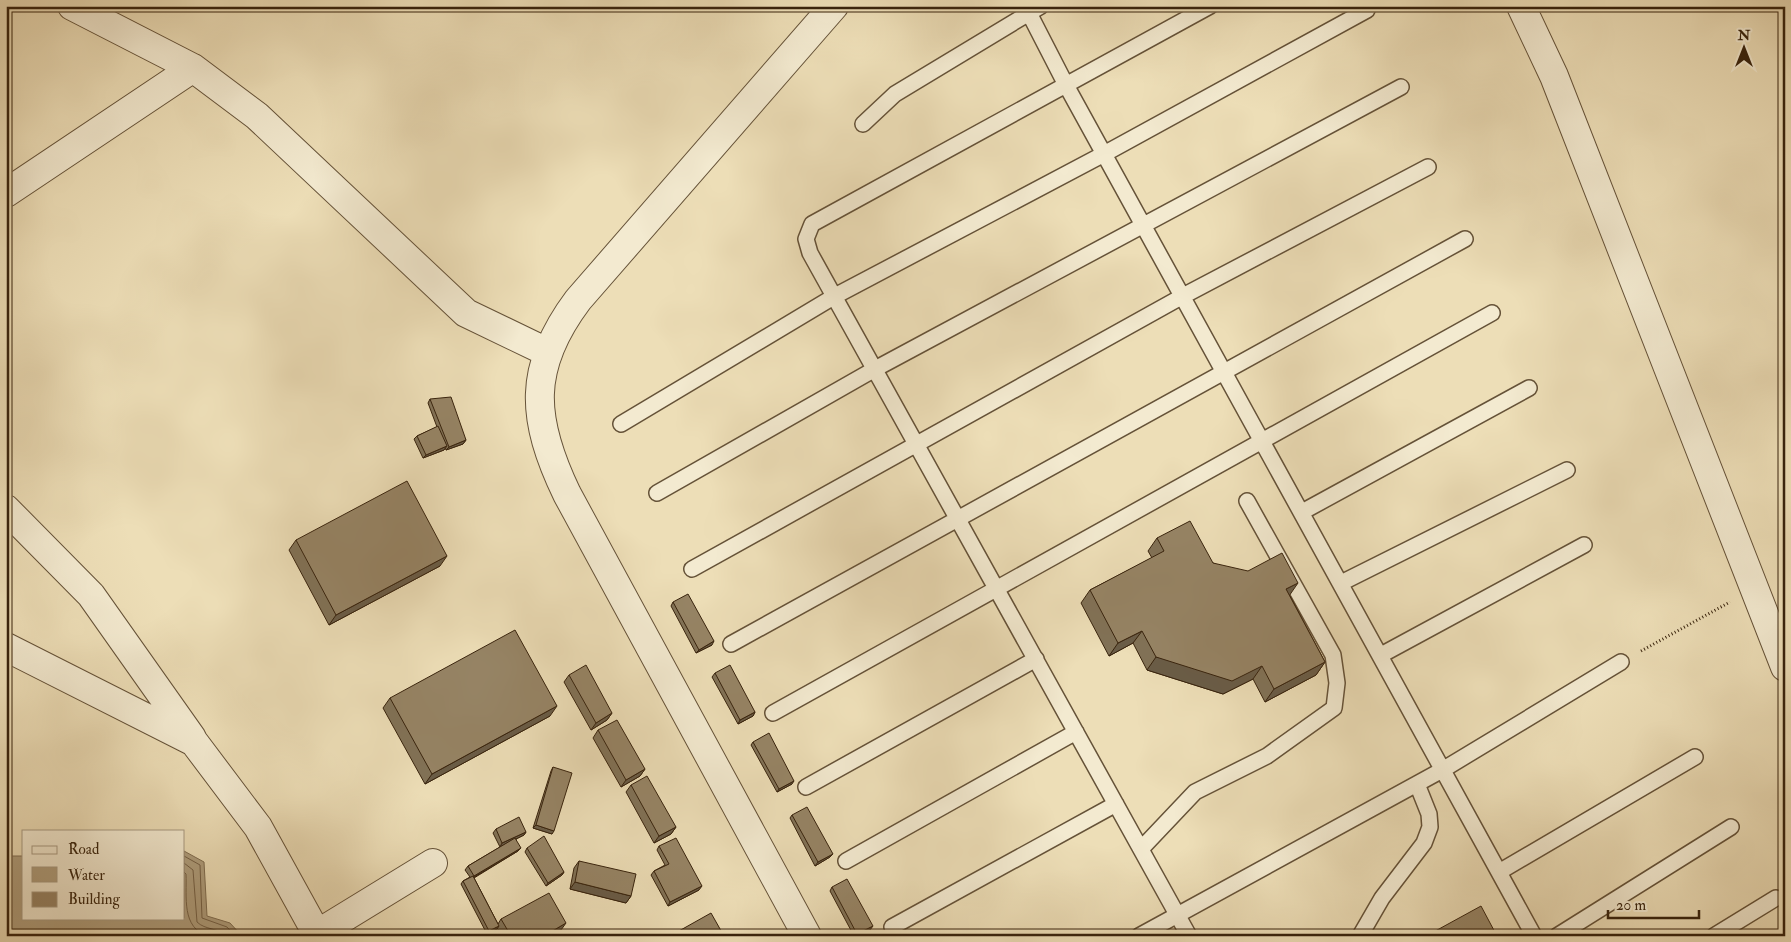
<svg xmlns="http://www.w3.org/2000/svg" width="1791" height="942" viewBox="0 0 1791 942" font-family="'IM FELL Double Pica',serif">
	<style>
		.water { fill: #af9e7d; stroke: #7f6d50 }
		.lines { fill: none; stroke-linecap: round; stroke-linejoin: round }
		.shore { stroke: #746045; stroke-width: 1 }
		.service-casing { stroke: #655238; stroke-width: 18 }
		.minor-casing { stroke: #655238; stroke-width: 30 }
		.path { stroke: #38230d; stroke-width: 3; stroke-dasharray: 1 2.5; stroke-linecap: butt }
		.service { stroke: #f3ead0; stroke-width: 15 }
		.minor { stroke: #f3ead0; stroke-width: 28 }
		.wall { fill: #817257; stroke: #38230d }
		.shaded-wall { fill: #695c47; stroke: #38230d }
		.building { fill: #968465; stroke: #38230d }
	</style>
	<rect width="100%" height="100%" fill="#eddeb7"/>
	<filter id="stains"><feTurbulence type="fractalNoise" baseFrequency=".004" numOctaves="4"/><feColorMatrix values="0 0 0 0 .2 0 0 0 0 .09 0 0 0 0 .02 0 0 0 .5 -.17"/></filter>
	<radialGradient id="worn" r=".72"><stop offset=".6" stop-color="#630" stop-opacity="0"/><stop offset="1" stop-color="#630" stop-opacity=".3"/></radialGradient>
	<path class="water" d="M184,851l20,11 3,54 23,7 12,13h-236v-80h18v62h160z"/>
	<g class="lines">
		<path class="shore" d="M184,856l16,9 2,53 25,9 8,9
			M184,863l9,7 4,52c8,8 22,6 30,14
			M184,872l2,2c1,23 -5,54 22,62"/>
		<g class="service-casing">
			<path id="service" d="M1041,6l-12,7 37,72 468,851
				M863,124l32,-30 134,-81
				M621,424l214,-128 269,-142 263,-144
				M657,493l218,-124 526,-282
				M1302,512l227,-124
				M692,569l491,-273 245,-129
				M1341,583l226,-113
				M731,644l734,-405
				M1381,655l203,-110
				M773,713l719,-400
				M806,787l230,-128
				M1141,849l54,-57 72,-36 67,-48 3,-25 -4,-28 -86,-154
				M846,861l230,-129
				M1499,872l196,-115
				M892,927l224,-123
				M1139,936l305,-167 177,-107
				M1189,936l-379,-683 -4,-14 6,-15 398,-218
				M1360,936l22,-38 42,-55 6,-16 -1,-13 -12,-30
				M1557,936l174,-109
				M1714,936l62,-38"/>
		</g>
		<g class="minor-casing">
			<path id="minor" d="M72,6l121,62 64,48 209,197 81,39
				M1521,6l33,70 231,591
				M6,193l187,-125
				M6,509l85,86 101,143
				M6,647l188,95 64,85 59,107 116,-71
				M807,936l-240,-442c-36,-75 -40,-126 11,-194l256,-294"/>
		</g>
		<path class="path" d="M1641,651l89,-49"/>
		<use href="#service" class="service"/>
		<use href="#minor" class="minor"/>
	</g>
	<path class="wall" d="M430,399l36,41 -3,4 -17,6 -1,-2 -1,2 -21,8 -9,-19 3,-3 20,-9 -9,-24z
		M1157,538l56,25 77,33 35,66 -9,13 -51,27 -12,-23 -30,15 -76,-24 -14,-27 -24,13 -28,-53 9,-13 62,-32 -4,-7z
		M296,540l144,26 -111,59 -40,-75z
		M673,602l39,43 -16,8 -25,-47z
		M715,673l40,39 -2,4 -15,8 -26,-47z
		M569,675l43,38 -5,7 -16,10 -27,-48z
		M390,698l160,18 -125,68 -42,-76z
		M598,730l47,39 -5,7 -19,11 -28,-49z
		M753,742l39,42 -15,8 -26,-47z
		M553,767l-1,67 -19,-6 18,-57z
		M631,785l45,42 -5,7 -17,9 -28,-51z
		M792,815l38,42 -15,9 -25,-48z
		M496,829l30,3 -2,3 -8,4 2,12 -44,27 24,46 3,-5 60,11 -10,6h-49l-5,-8v1l-10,5 -26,-50 2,-3 7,-4 -5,-7 3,-4 32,-19 -7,-14z
		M659,846l40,44 -31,16 -17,-31 3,-4 11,-6 -8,-15z
		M527,848l37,24 -2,3 -16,11 -21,-34z
		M579,861l52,35 -5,7 -56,-14 4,-21z
		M832,887l38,43 -11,6h-5l-24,-45z"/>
	<path class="shaded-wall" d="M466,440l-3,4 -17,6 3,-3z
		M447,446l-3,4 -21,8 3,-3z
		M447,556l-7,10 -111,59 7,-10z
		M1298,583l-9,13 -3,-7z
		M1142,631l-9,12 -24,13 9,-13z
		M714,641l-2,4 -16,8 3,-3z
		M1156,657l106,9 -9,13 -30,15 -76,-24z
		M1325,662l-9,13 -51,27 9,-13z
		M557,706l-7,10 -125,68 7,-10z
		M755,712l-2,4 -15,8 2,-4z
		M612,713l-5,7 -16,10 5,-7z
		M645,769l-5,7 -19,11 5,-7z
		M794,781l-2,3 -15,8 2,-3z
		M536,825l18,6 -2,3 -19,-6z
		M676,827l-5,7 -17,9 5,-7z
		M526,832l-2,3 -24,12 2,-4z
		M521,848l-3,3 -47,28 3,-3z
		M833,854l-3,3 -15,9 3,-4z
		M564,872l-2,3 -16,11 2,-3z
		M575,882l56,14 -5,7 -56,-14z
		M702,886l-3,4 -31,16 2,-4z
		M566,923l-5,7 -10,6h-7z
		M499,926l-2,3 -10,5 2,-3z
		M873,926l-3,4 -11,6h-3l1,-2z"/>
	<path class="building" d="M451,397l15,43 -17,7 -19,-48z
		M438,426l9,20 -21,9 -9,-19z
		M407,481l40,75 -111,59 -40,-75z
		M1190,521l23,42 35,8 34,-18 16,30 -12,6 39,73 -51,27 -12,-23 -30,15 -76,-24 -14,-26 -24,12 -28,-53 74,-39 -7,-13z
		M688,594l26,47 -15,9 -26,-48z
		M515,630l42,76 -125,68 -42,-76z
		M586,665l26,48 -16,10 -27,-48z
		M730,665l25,47 -15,8 -25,-47z
		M617,720l28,49 -19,11 -28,-50z
		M769,733l25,48 -15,8 -26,-47z
		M553,767l19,6 -18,58 -18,-6z
		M647,776l29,51 -17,9 -28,-51z
		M807,807l26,47 -15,8 -26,-47z
		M519,817l7,15 -24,11 -6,-14z
		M544,836l20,36 -16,11 -21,-35z
		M515,838l6,10 -47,28 -6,-10z
		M676,838l26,48 -32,16 -16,-31 15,-7 -10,-18z
		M579,861l57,13 -5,22 -56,-14z
		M473,876l26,50 -10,5 -26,-50z
		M847,879l26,47 -16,8 -25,-47z
		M549,893l17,30 -22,13h-33l-10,-17z
		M1481,906l16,30h-69v-1z
		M711,913l13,23h-54z"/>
	<rect width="1791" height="942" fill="none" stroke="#eddeb7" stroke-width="25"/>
	<rect x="8" y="8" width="1776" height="927" fill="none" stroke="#38230d" stroke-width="2.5"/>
	<rect x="12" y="12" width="1766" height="917" fill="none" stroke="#38230d"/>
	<rect x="22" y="830" width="162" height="90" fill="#f3ead0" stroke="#a89a82"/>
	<rect x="32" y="846" width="25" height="8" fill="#f3ead0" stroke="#a89a82"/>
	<text x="68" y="854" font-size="15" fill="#38230d">Road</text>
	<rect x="32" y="867" width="25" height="15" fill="#af9e7d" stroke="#a89a82"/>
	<text x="68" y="880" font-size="15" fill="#38230d">Water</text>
	<rect x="32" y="892" width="25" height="15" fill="#968465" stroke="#a89a82"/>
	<text x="68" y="904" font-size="15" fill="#38230d">Building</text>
	<g transform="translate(1744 48)" stroke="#f3ead0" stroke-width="4" paint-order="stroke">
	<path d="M0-4L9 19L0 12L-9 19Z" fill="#38230d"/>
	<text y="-8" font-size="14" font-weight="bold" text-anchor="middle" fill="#38230d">N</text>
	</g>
	<path d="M1608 910v8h91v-8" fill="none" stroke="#38230d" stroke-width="2.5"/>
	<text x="1616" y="910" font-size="15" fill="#38230d" stroke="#f3ead0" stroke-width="4" paint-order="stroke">20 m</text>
	<rect width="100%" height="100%" filter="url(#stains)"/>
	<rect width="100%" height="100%" fill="url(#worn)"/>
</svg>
